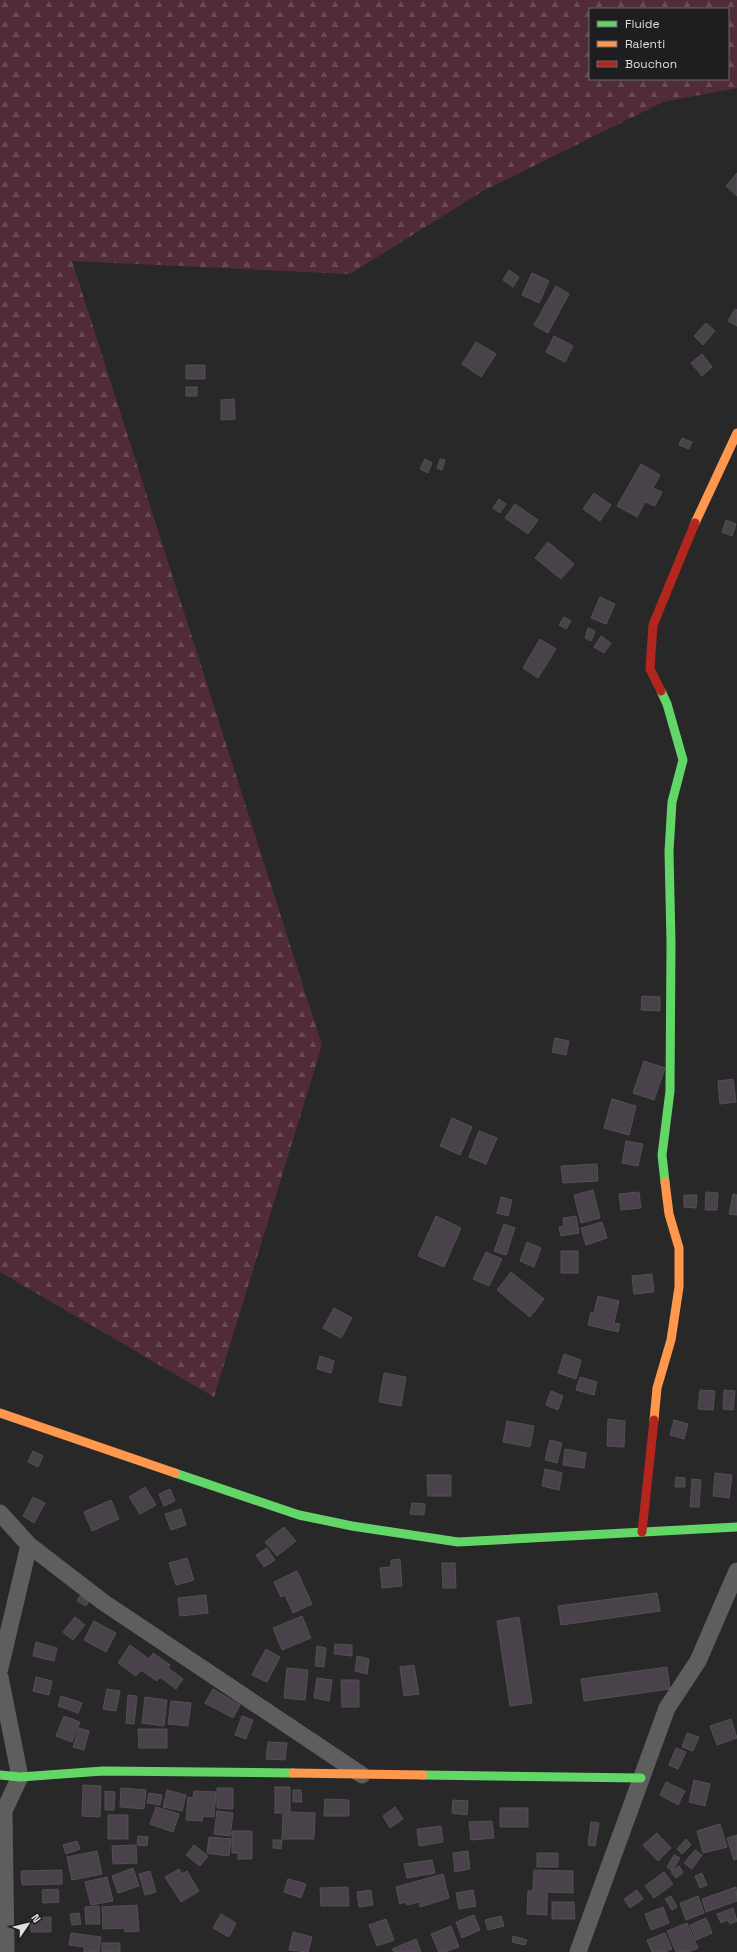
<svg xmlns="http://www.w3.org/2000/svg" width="737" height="1952" viewBox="0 0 737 1952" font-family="'Space Grotesk',sans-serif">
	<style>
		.forest { fill: url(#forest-firs); fill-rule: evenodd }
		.building { fill: #4a424a; stroke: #525052 }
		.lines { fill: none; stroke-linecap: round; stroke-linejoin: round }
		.street { stroke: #5e5e5f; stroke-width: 17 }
		.fast { stroke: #63d668; stroke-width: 9 }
		.slow { stroke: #ff974d; stroke-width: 9 }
		.jam { stroke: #b3261e; stroke-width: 9 }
	</style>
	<defs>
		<pattern id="forest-firs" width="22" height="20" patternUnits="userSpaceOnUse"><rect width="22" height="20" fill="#512c38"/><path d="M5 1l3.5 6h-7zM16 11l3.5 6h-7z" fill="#6a4a54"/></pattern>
	</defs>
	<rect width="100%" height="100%" fill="#282829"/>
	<path class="forest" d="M0,0h737v88l-74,14 -180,89 -133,83 -278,-13 250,784 -108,352 -214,-125zM590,9h138v70h-138z"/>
	<path class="building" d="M737,173v23l-11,-10z
		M509,270l10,7 -6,10 -10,-7z
		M532,273l17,8 -10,22 -17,-8z
		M556,286l13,8 -21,39 -14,-8z
		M735,309l2,1v16l-9,-5z
		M706,323l9,8 -12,14 -9,-9z
		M554,336l19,10 -8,16 -19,-10z
		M476,342l20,12 -15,23 -19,-13z
		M702,354l10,13 -10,9 -11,-13z
		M186,365h19v14h-19z
		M186,387h11v9h-11z
		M234,399l1,20 -14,1v-20z
		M682,438l10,4 -3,7 -10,-4z
		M425,459l7,4 -4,10 -8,-4z
		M440,459l5,1 -3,10 -5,-2z
		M641,464l19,11 -7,13 9,4 -7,14 -10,-4 -8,15 -20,-11z
		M594,493l17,12 -11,16 -17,-12z
		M499,499l7,5 -6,9 -7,-5z
		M515,504l23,16 -10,14 -23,-16z
		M726,520l10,4 -4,12 -10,-4z
		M548,542l26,22 -13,15 -26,-21z
		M600,597l15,7 -9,20 -15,-6z
		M564,617l7,4 -5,8 -7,-4z
		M588,628l7,3 -4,10 -6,-3z
		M601,636l10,7 -7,10 -10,-6z
		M540,639l16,10 -18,29 -15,-10z
		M642,996l18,1v14l-19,-1z
		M555,1038l14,3 -3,14 -14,-3z
		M644,1061l21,7 -11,32 -21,-7z
		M733,1079l3,23 -16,2 -2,-23z
		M612,1099l24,7 -7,29 -25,-7z
		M452,1118l20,9 -12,28 -20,-9z
		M479,1131l18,7 -11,26 -17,-7z
		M626,1141l17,3 -5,22 -16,-3z
		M597,1164l1,17 -35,2 -2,-17z
		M593,1190l7,28 -19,5 -7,-28z
		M639,1192l2,16 -20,2 -2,-16z
		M706,1192l12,1 -1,17h-12z
		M733,1194l4,1v20l-8,-1z
		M684,1195h13l-1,13 -12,-1z
		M501,1197l11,3 -4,16 -11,-3z
		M436,1216l25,12 -17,39 -26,-11z
		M576,1216l3,17 -18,3 -2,-9 5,-1 -1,-8z
		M602,1222l5,16 -21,7 -5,-17z
		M504,1224l11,4 -9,27 -12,-4z
		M527,1242l14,6 -7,19 -14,-6z
		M561,1251h17v22h-17z
		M486,1252l16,7 -13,27 -16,-7z
		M511,1272l33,27 -14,18 -33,-27z
		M652,1274l2,18 -20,2 -2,-18z
		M598,1296l21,5 -5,22 6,1 -2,8 -30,-7 3,-13 3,1z
		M334,1308l18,10 -11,20 -18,-10z
		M564,1354l17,6 -5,19 -18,-6z
		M320,1356l14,5 -3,12 -14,-4z
		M384,1373l22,4 -5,29 -22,-4z
		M580,1377l17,5 -3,13 -18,-5z
		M700,1390l15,1 -2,19 -15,-1z
		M724,1390l11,1 -2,19 -10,-1z
		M551,1391l12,5 -5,14 -12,-5z
		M608,1419l17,2 -1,26 -17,-1z
		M674,1420l14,4 -4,15 -14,-4z
		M507,1421l27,5 -4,21 -27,-5z
		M550,1440l12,3 -5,20 -12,-3z
		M565,1449l21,4 -2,15 -21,-3z
		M33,1451l10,5 -5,11 -10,-5z
		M545,1469l17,4 -3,17 -17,-4z
		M715,1473l17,2 -3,23 -16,-2z
		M427,1475h24v21h-23z
		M676,1477l9,1v9h-10z
		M692,1479l9,1 -2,27h-9z
		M145,1487l11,18 -16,9 -11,-17z
		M170,1489l5,12 -11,5 -5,-12z
		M33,1497l12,6 -11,20 -11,-7z
		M111,1500l8,19 -27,12 -8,-19z
		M412,1503l13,1 -1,11 -14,-1z
		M181,1509l5,16 -15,5 -6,-16z
		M284,1527l12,14 -19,15 -12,-14z
		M267,1548l8,12 -11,7 -8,-12z
		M187,1558l7,22 -18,5 -7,-22z
		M400,1559l2,27 -20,2 -2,-20 11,-1v-7z
		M442,1563h13l1,25h-13z
		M297,1571l15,33 -19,9 -8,-18 -4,2 -7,-15z
		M657,1593l3,18 -99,14 -3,-19z
		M206,1595l2,18 -28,3 -2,-18z
		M80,1596l9,5 -3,5 -9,-5z
		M302,1616l9,22 -29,12 -9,-22z
		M75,1617l10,8 -12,15 -10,-8z
		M519,1617l13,86 -22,3 -13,-85z
		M94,1621l22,12 -10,19 -22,-12z
		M36,1642l21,6 -3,13 -21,-5z
		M335,1644l17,1v11l-18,-2z
		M130,1645l19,14 4,-6 17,12 -2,3 15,11 -7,10 -16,-12 -3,4 -16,-11 -5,6 -18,-13z
		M317,1646l9,2 -2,19 -9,-1z
		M266,1649l14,8 -13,25 -15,-7z
		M357,1656l12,3 -2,15 -12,-3z
		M414,1665l5,29 -15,2 -4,-29z
		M667,1667l3,22 -86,12 -3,-22z
		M287,1668l21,2 -3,30 -21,-2z
		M36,1677l16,4 -3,14 -16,-4z
		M317,1678l15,2 -3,21 -15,-3z
		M341,1680h18v27h-17z
		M107,1689l13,2 -4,20 -13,-2z
		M213,1689l27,16 -7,13 -28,-15z
		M128,1695l9,1 -3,28 -8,-1z
		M61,1696l21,7 -4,10 -20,-7z
		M145,1697l22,3 -3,26 -22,-3z
		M171,1701l20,2 -3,23 -20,-2z
		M64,1716l16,6 -8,20 -16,-6z
		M242,1716l11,4 -7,19 -11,-4z
		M731,1719l6,19 -20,7 -7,-19z
		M79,1728l10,3 -5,19 -11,-3z
		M138,1729h29v19h-28z
		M687,1733l12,4 -6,14 -11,-4z
		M268,1742l19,1 -2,17 -19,-1z
		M676,1748l10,4 -8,17 -9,-4z
		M694,1780l16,4 -5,22 -16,-4z
		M666,1782l19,9 -7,14 -18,-10z
		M83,1785l18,1 -1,31 -18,-1z
		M275,1787h15v25l25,1 -1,26h-32l1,-26h-8z
		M121,1788l25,2 -2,19 -24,-2z
		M217,1788h16v21l-16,-1z
		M167,1790l19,5 -4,16 -19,-4z
		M293,1790h8l1,12h-9z
		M105,1791l10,1 -1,18h-9z
		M194,1791l22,1 -2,25 -11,-1 -1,5 -16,-1 2,-23 5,1z
		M149,1793l13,2 -2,10 -13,-2z
		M325,1799l24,1v16h-25z
		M453,1800l15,1 -1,14 -15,-2z
		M156,1807l23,7 -6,18 -23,-8z
		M395,1807l8,12 -13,9 -7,-12z
		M500,1808h28v19h-28z
		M217,1811l16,2 -3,23 -16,-2z
		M108,1815h20v24h-20z
		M492,1821l2,17 -23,2 -2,-18z
		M591,1822l8,1 -4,23 -7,-1z
		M720,1824l7,23 -24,6 -6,-22z
		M441,1826l2,16 -24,4 -2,-17z
		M232,1831h20v28h-14v-6h-6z
		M657,1833l14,15 -13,13 -15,-16z
		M737,1835v24l-3,1 -7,-22z
		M138,1836l10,1 -1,9 -10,-1z
		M209,1837l22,2 -2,17 -22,-3z
		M686,1839l5,6 -9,9 -5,-5z
		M273,1840h9l-1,9 -8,-1z
		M77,1841l3,8 -14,5 -3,-9z
		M136,1845l1,18 -24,1 -1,-18z
		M194,1845l14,11 -8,10 -14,-11z
		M695,1850l7,5 -10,14 -8,-6z
		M97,1851l5,23 -30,6 -5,-23z
		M468,1851l2,18 -15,3 -2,-19z
		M537,1853h21v14h-21z
		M674,1855l6,3 -8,13 -5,-4z
		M432,1860l3,13 -28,5 -3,-14z
		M679,1866l4,7 -7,5 -5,-6z
		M133,1868l6,18 -21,7 -6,-17z
		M179,1869l3,5 5,-3 12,20 -18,11 -16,-25z
		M62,1870v14l-40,1 -1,-14z
		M534,1870l39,1v22l-26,-1v23l-20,-1 1,-23h5z
		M150,1871l6,21 -11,3 -6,-21z
		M664,1872l9,12 -19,14 -9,-12z
		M702,1873l5,12 -7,3 -5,-12z
		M443,1874l6,24 -29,9 -1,-5 -12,3 -1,-3 -6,2 -4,-17z
		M107,1877l6,24 -22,4 -6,-23z
		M288,1879l18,5 -5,14 -17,-6z
		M348,1887l1,19h-28l-1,-18z
		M736,1887l1,14 -31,11 -4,-13z
		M58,1889l1,13 -16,1 -1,-13z
		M371,1890l2,15 -14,2 -2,-15z
		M473,1890l3,16 -17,3 -3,-16z
		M637,1890l6,9 -13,9 -6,-9z
		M671,1896l6,11 -5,3 -7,-11z
		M698,1896l6,17 -18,7 -6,-17z
		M552,1902h22l1,17h-23z
		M137,1905l2,26 -14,1 -1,-4 -21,1 -1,-22z
		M99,1906l1,18h-14l-1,-17z
		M663,1907l6,16 -18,7 -6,-16z
		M733,1908l4,13 -7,3 -2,-4 -7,3 -4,-9z
		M79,1913l2,11 -9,1 -2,-11z
		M221,1914l15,9 -7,14 -16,-9z
		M474,1915l6,15 -18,8 -6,-16z
		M501,1916l3,10 -16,4 -3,-10z
		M51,1917v15h-20l-1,-14z
		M706,1918l6,15 -16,7 -6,-15z
		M386,1919l8,21 -17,6 -8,-21z
		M687,1923l11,25 -10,4h-12l-9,-21z
		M451,1926l8,21 -14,5h-6l-8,-18z
		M293,1932l19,5 -4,15 -19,-2z
		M71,1933l30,4 -2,15h-15v-5l-15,-2z
		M665,1933l7,16 -7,3h-13l-5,-12z
		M513,1936l14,4 -2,5 -13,-3z
		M416,1939l5,13h-27l-2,-3z
		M102,1943h18v9h-18z"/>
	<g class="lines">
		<path class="street" d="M0,1513l29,32 74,57 259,173
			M0,1668l29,-123
			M0,1677l20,100 -16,34 2,141
			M578,1952l89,-244 31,-47 39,-90"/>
		<path class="fast" d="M661,691l6,13 16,56 -11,42 -3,49 2,92 -1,148 -8,64 3,27
			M175,1473l124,42 53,11 106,16 279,-15
			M0,1775l20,2 83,-6 190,2
			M423,1775l218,3"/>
		<path class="slow" d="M695,523l42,-90
			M0,1413l175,60
			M654,1420l3,-32 14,-48 8,-53v-39l-10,-34 -4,-32
			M293,1773l130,2"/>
		<path class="jam" d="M661,691l-11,-22 3,-44 42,-102
			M642,1532l12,-112"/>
	</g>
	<rect x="589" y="8" width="140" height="72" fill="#1e1d20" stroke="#6a696c"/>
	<rect x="597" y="21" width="20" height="6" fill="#63d668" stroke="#6a696c"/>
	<text x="625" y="28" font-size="12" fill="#dddcde">Fluide</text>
	<rect x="597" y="41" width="20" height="6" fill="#ff974d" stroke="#6a696c"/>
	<text x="625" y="48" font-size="12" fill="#dddcde">Ralenti</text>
	<rect x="597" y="61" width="20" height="6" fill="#b3261e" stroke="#6a696c"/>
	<text x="625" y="68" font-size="12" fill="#dddcde">Bouchon</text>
	<g transform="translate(28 1924) rotate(55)" stroke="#1e1d20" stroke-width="3" paint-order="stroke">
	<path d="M0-3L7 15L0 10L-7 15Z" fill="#dddcde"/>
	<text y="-6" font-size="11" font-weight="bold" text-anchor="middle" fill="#dddcde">N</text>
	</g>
</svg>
